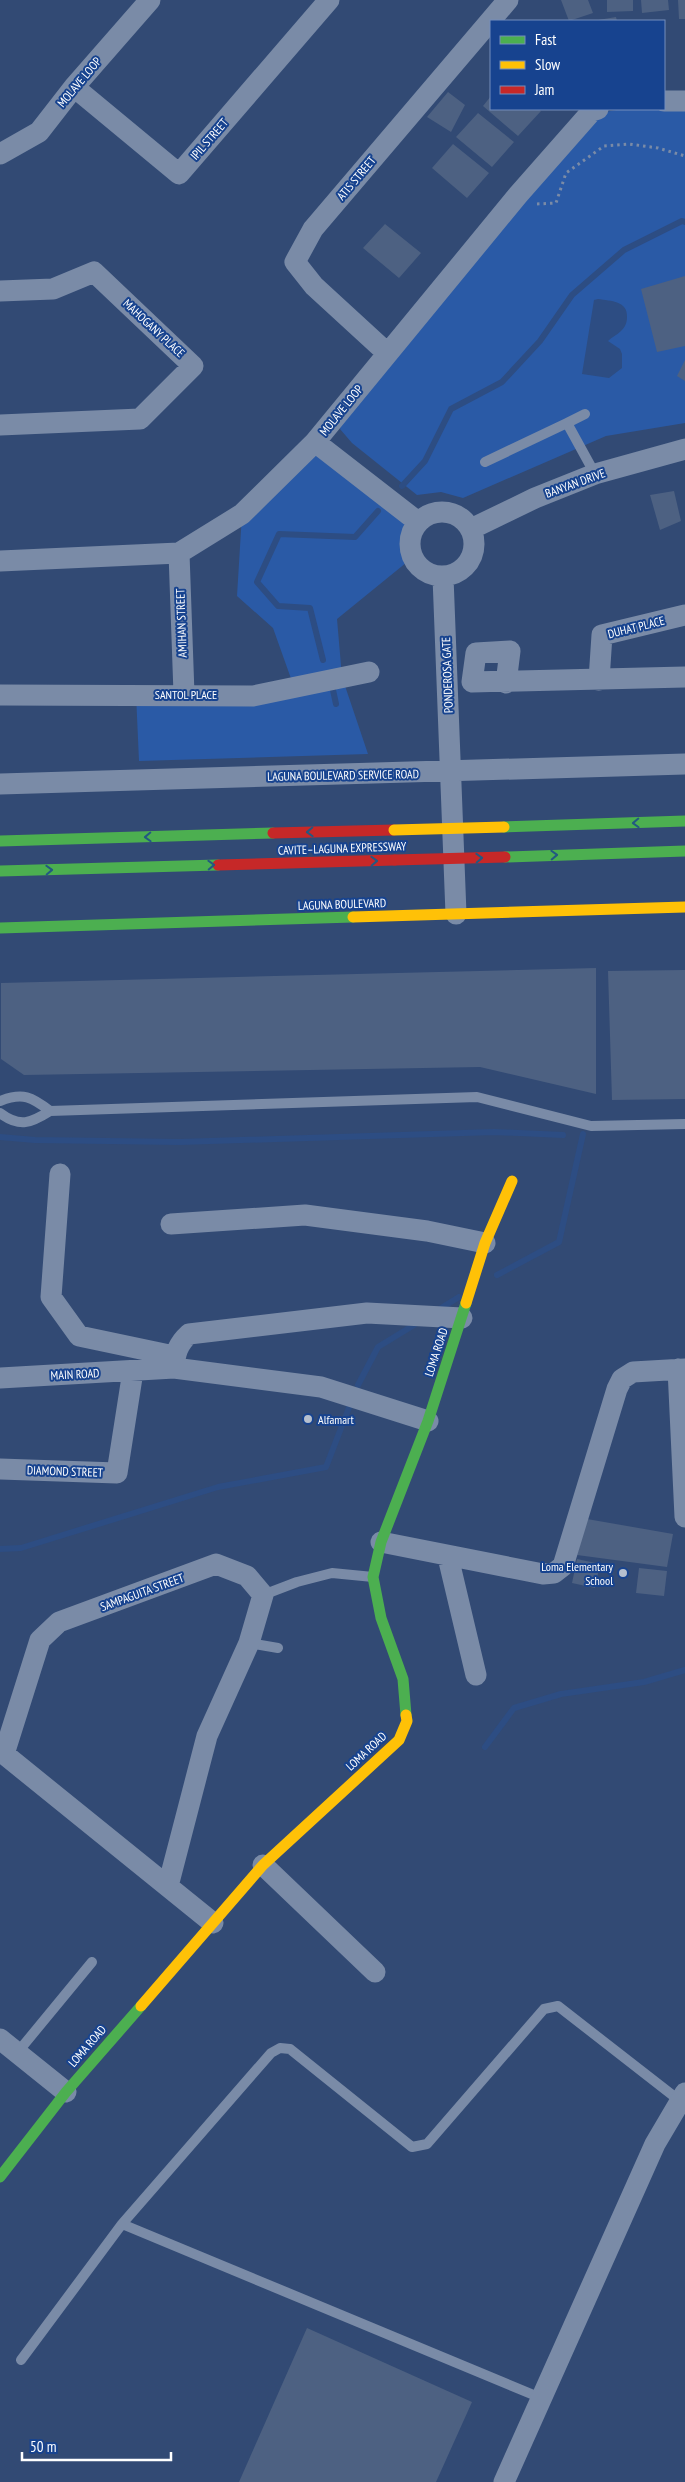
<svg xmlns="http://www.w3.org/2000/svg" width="685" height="2482" viewBox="0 0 685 2482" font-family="'PT Sans Narrow',sans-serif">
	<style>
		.green { fill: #2a5aa6 }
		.water { fill: #2d4d83 }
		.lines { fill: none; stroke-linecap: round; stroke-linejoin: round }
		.stream { stroke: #2d4d83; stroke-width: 6 }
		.building { fill: #4d6182 }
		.path { stroke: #7a8ba7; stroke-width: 3; stroke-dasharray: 2.5 4; stroke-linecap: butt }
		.lane { stroke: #7a8ba7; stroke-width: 10 }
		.street { stroke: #7a8ba7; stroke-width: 21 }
		.fast { stroke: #4caf50; stroke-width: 11 }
		.slow { stroke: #ffc107; stroke-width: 11 }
		.jam { stroke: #c62828; stroke-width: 11 }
		.slow-bridge { stroke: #ffc107; stroke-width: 11 }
		.jam-bridge { stroke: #c62828; stroke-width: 11 }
		.oneway { stroke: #225982 }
		.poi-dot { fill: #b7c0ce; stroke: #17438f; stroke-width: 2 }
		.labels { text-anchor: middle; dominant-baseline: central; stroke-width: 4; stroke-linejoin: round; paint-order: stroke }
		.street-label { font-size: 12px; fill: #fff; stroke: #17438f }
		.poi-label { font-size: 12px; fill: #fff; stroke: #17438f; text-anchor: start }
	</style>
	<rect width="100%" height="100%" fill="#324a74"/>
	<path class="green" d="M685,104v319l-79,13 -143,62 -22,-6 -24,3 -65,-52 -12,-14 3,-15 251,-298c29,-12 61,-5 91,-12z
		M315,442l99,85 -4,12 2,19 -75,61 5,58 26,77 -229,7 -3,-67 158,-7 -21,-59 -36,-32 5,-82z"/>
	<path class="water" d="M598,299c13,2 30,2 29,18 0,6 -2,10 -6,14 -4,4 -9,6 -13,10l12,8 2,5v14l-13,10 -27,-4 12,-74z"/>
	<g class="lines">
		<path class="stream" d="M402,486l23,-25 26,-52 51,-27 38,-41 32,-46 52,-45 58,-29 3,1
			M323,660l-13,-52 -32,-2 -21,-24 22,-48 76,3 23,-26
			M333,690l3,14
			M0,1137l35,3 145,2 314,-10 69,3
			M497,1275l62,-33 24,-108
			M438,1310l21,-13
			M358,1385l20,-38 36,-22
			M0,1549l21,-1 197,-61 108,-20 24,-62
			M485,1747l29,-39 47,-14 83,-12 41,-12"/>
	</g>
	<path class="building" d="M561,0h27l5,13 -24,8z
		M607,0h26v11l-26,1z
		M641,0h27l1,10 -27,3z
		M678,0h7v19h-6z
		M616,17l1,4h-19v-1z
		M448,92l17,13 -14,27 -24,-15z
		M491,96v13h47l3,2 -23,25 -35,-30z
		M478,113l36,29 -22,25 -36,-30z
		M453,144l36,29 -22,25 -35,-30z
		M385,224l36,29 -22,25 -36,-30z
		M685,276v70l-28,6 -16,-63z
		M685,360v21l-8,-5z
		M674,491l7,30 -21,9 -10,-35z
		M596,968v126l-116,-27 -456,8 -23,-16v-76z
		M685,970v129l-73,1 -4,-129z
		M587,1519l86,15 -6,33 -90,-12z
		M577,1559l23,5 -5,24 -23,-5z
		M639,1568l28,3 -3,25 -28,-3z
		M307,2328l165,74 -36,80h-197z"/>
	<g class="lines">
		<path class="path" d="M537,204l19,-1 10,-30 38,-27 25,-2 29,4 27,8"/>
		<path class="lane" d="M585,414l-18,9 28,51
			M485,462l82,-39
			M0,1101c23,-9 32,-4 50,10
			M0,1113c20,15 31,10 50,-2l427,-14 114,29 94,-2
			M263,1595l34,-13 35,-9 41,4
			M249,1643l29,5
			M17,2053l75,-91
			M122,2224l419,174
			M21,2360l101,-136 149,-171 9,-5 10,1 122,98 15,-3 117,-135 14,-3 122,95"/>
		<path class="street" d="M74,87l105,87 150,-174
			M664,101h21
			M0,154l39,-22 35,-45 76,-87
			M0,291l53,-2 41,-17 99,94 -53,53 -140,6
			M387,353l-73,-67 -19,-24 18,-33 195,-229
			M315,442l103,80
			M410 544a32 32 0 1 1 64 0a32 32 0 1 1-64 0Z
			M471,529l64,-31 60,-24 90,-25
			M179,553l5,141
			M0,561l179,-8 63,-39 73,-72 203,-247 74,-84 6,-2
			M443,577l13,337
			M599,680l3,-45 83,-20
			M506,683l4,-32 -34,2 -4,29 213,-5
			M0,695l253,1 116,-24
			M0,784l685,-20
			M60,1174l-9,123 28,39 95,20
			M171,1224l134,-9 122,16 58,12
			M174,1368c1,-15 4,-24 15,-34l178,-21 95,5
			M678,1369l7,148
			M0,1378l174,-10 147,19 107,34
			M0,1469l117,4 16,-102
			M381,1542l162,32 11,-1 9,-7 54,-177 5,-10 11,-7 52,-3
			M448,1557l28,118
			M263,1865l112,107
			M168,1886l39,-150 42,-93 14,-48 -16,-19 -31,-12 -157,58 -19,18 -36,114 209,169
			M0,2039l66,53
			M504,2482l151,-338 30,-51"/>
		<path class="fast" d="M504,827l181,-6
			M0,841l273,-8
			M505,857l180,-6
			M0,871l218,-6
			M0,928l353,-11
			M406,1715l-3,-36 -22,-61 -8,-41 8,-35 47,-121 38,-118
			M0,2177l66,-85 75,-86"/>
		<path class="slow" d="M353,917l332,-10
			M466,1303l19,-60 27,-62
			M141,2006l122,-141 136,-125 8,-19 -1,-6"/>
		<path class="jam" d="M273,833l121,-3
			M218,865l177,-5"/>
		<path class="slow-bridge" d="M394,830l110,-3"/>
		<path class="jam-bridge" d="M395,860l110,-3"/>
	</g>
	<defs><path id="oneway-chevron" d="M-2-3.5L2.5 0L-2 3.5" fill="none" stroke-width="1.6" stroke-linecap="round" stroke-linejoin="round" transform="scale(1.25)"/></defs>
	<g class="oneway">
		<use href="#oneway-chevron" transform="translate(636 823) rotate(178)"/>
		<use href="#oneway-chevron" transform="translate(310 832) rotate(178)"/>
		<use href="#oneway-chevron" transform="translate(148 837) rotate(178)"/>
		<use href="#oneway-chevron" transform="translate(554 855) rotate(-2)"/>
		<use href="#oneway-chevron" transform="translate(479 858) rotate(-2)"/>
		<use href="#oneway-chevron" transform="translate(374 861) rotate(-2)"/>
		<use href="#oneway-chevron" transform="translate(211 865) rotate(-2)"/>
		<use href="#oneway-chevron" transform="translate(49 870) rotate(-2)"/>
	</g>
	<g class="poi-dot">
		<circle cx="308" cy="1419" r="5"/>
		<circle cx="623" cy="1573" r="5"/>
	</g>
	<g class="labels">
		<g class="street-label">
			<text transform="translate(79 82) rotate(-50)">MOLAVE LOOP</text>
			<text transform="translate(209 139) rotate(-49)">IPIL STREET</text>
			<text transform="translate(356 178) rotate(-50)">ATIS STREET</text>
			<text transform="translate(154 328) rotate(43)">MAHOGANY PLACE</text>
			<text transform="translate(341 410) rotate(-51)">MOLAVE LOOP</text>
			<text transform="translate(575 483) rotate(-20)">BANYAN DRIVE</text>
			<text transform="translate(181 623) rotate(-92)">AMIHAN STREET</text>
			<text transform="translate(636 627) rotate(-14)">DUHAT PLACE</text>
			<text transform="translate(447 675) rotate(-92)">PONDEROSA GATE</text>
			<text x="186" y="694">SANTOL PLACE</text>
			<text transform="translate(343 775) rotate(-1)">LAGUNA BOULEVARD SERVICE ROAD</text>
			<text transform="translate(342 848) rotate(-2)">CAVITE–LAGUNA EXPRESSWAY</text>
			<text transform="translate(342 904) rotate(-2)">LAGUNA BOULEVARD</text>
			<text transform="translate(436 1352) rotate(-72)">LOMA ROAD</text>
			<text transform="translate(75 1374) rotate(-3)">MAIN ROAD</text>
			<text transform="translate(65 1471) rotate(2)">DIAMOND STREET</text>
			<text transform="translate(142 1592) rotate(-20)">SAMPAGUITA STREET</text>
			<text transform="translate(366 1751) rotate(-43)">LOMA ROAD</text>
			<text transform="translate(87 2046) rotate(-49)">LOMA ROAD</text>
		</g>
		<g class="poi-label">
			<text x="318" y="1419">Alfamart</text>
			<text x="613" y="1566" text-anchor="end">Loma Elementary<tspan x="613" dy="14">School</tspan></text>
		</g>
	</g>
	<rect x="490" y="20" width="175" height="90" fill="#17438f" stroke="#748ebc"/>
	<rect x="500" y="36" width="25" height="8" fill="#4caf50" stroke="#748ebc"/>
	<text x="535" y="45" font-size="15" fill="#ffffff">Fast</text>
	<rect x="500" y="61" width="25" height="8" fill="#ffc107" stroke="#748ebc"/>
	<text x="535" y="70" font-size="15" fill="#ffffff">Slow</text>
	<rect x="500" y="86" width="25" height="8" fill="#c62828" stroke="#748ebc"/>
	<text x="535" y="95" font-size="15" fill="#ffffff">Jam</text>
	<path d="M22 2452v8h149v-8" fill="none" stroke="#ffffff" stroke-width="2.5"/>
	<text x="30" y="2452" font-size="15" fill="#ffffff" stroke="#17438f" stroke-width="4" paint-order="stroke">50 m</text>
</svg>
